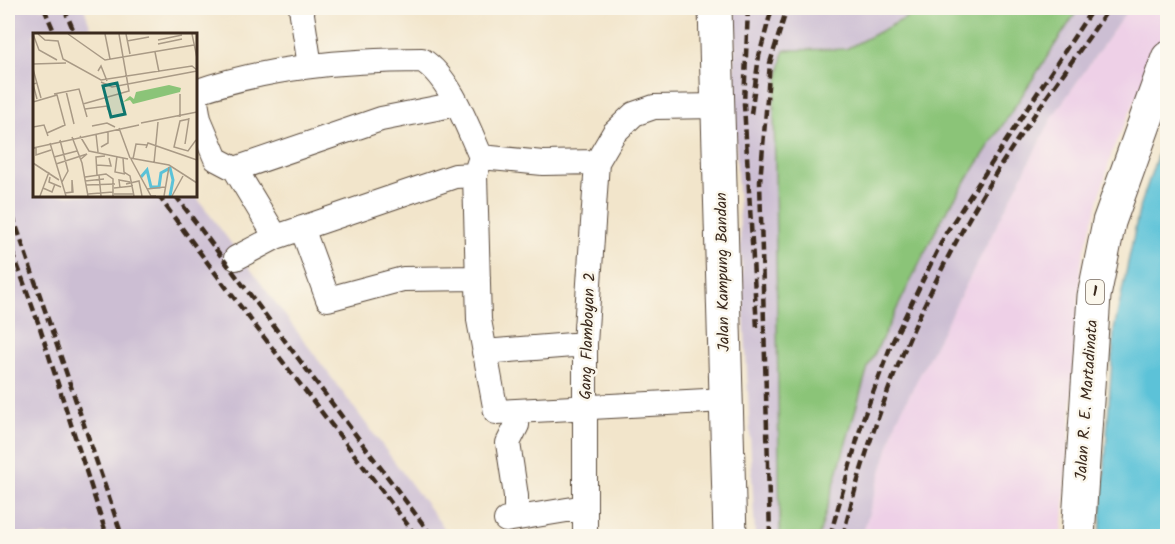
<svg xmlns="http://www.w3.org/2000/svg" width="1175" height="544" viewBox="0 0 1175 544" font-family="Kalam,sans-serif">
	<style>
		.built { fill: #eed0e7 }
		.industrial { fill: #ccbed3 }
		.green { fill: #8bc478; stroke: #63774b; stroke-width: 1.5 }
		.water { fill: #5bc2d8; stroke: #4b767b; stroke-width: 1.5 }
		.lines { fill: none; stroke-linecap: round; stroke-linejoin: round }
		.street-casing { stroke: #564638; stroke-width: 26 }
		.secondary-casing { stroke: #564638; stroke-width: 35 }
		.highway-casing { stroke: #564638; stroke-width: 35 }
		.street { stroke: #fff; stroke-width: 24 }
		.secondary { stroke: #fff; stroke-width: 33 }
		.highway { stroke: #fff; stroke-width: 33 }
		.rail { stroke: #3b2a1e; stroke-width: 4.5; stroke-dasharray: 9 4.5; stroke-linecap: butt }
		.labels { text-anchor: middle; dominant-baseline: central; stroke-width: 5; stroke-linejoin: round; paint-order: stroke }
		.shield { fill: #fbf7ec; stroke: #75685c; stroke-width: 1.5 }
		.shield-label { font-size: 15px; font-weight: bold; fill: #3b2a1e }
		.street-label { font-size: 16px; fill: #3b2a1e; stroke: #fbf7ec }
		.inset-river { fill: none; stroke: #5bc2d8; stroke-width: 3 }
		.inset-road { fill: none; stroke: #a99a86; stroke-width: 1.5 }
		.view { fill: #0f766e; fill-opacity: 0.15; stroke: #0f766e; stroke-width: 3 }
		.inset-edge { fill: none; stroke: #3b2a1e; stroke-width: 3 }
	</style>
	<rect width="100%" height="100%" fill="#fbf7ec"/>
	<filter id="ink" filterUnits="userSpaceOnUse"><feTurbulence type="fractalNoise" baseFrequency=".0167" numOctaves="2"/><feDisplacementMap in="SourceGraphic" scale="12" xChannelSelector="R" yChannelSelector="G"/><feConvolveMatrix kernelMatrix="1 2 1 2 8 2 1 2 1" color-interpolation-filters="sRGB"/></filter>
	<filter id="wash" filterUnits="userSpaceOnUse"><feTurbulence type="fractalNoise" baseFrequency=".008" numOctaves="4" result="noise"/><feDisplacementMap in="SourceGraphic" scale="24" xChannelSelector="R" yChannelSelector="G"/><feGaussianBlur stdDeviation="1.35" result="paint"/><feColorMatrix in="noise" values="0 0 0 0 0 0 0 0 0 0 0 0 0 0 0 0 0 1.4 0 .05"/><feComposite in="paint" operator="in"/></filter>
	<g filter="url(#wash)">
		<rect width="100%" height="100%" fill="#f2e5cb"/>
		<path class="built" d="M1129,8h38v25l-54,116 -31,110 -20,277h-200l35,-117 156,-303z"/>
		<path class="industrial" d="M8,8h76l9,26h-59v161h161l255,341h-442z
			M735,8h394l-76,108 -156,303 -35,117h-107l-21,-429z"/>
		<path class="green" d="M925,8h154l-137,210 -74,149 -49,169h-39l-6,-434 10,-52 62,-1z"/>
		<path class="water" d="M1167,126v410h-67l14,-206 25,-120z"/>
	</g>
	<g filter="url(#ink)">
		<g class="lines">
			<g class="street-casing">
				<path id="street" d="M301,8l9,58
					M195,92c74,-25 149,-32 227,-32 28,17 46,68 59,97l-6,18 -20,1 -179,61 -40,21
					M195,96l4,23 17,40 19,10 41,68
					M481,157l62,6 54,-1
					M235,169l146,-50 76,-15
					M475,175l4,145 17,92 229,-12
					M302,228l26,71 75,-20 75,-1
					M484,352l101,-8
					M516,517v-21l-8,-53 9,-18 1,-14
					M506,520l79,-13
					M585,536v-192l12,-182 17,-29 20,-19 20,-7 65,-1"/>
			</g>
			<g class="secondary-casing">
				<path id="secondary" d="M715,8l15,528"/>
			</g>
			<g class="highway-casing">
				<path id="highway" d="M1078,536l16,-240 15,-74 59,-164"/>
			</g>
			<use href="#street" class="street"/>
			<use href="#secondary" class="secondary"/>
			<use href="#highway" class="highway"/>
			<path class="rail" d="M44,8l11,26
				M64,8l11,26
				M748,8l-4,96 13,224
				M751,114l8,-58 13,-48
				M158,195c83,116 173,227 258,341
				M175,195l257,341
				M8,202l114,334
				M8,239l31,86 68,211
				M770,536l-10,-354 10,-119 17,-55
				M830,536l33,-117 28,-74 55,-112 147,-225
				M843,536c29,-119 76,-234 139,-340 38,-65 85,-126 127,-188"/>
		</g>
	</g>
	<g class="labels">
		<rect class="shield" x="1086" y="280" width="18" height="24" rx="4.5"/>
		<g class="shield-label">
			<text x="1095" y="292">1</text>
		</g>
		<g class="street-label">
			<text transform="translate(723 272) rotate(-91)">Jalan Kampung Bandan</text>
			<text transform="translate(588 336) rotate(-88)">Gang Flamboyan 2</text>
			<text transform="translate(1087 400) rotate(-86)">Jalan R. E. Martadinata</text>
		</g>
	</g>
	<g transform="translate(33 33)">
		<rect width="164" height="164" fill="#f2e5cb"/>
		<path d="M136,52l12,3 -1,4 -47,12 -3,-4 -7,2 7,-6 4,3 2,-7z" fill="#8bc478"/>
		<path class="inset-river" d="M108,144l6,-7 4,17h8l2,-14 9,-5 3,12 -3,16"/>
		<path class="inset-road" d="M0,1l6,16 18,10M5,1l7,6 13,1 5,18 38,21 91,-14 5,4M35,1l37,26 89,-15M72,1l5,25M93,1l4,20M159,1l5,24M125,7l24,-5M94,8l22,-4M125,11l24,-5M122,19l4,20M0,31l33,-1M0,36l8,29M65,38l3,-5 6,15M68,49l11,5 85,-16M4,50l-4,1 4,15M33,58l8,33M21,61l25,-5 8,28M147,61v23M0,69l24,-7 8,30 -18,8M50,71l46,-13 -10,-57M52,76l22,-3 1,4M156,86l-9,2 -6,26 14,4 8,-11M108,90l56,-11M59,93l15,-3 8,4M0,94l11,-2 4,11M86,95l11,30M63,101l2,18M47,103l9,15 39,8M39,104l10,26 6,33M27,107l8,31 -6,11M17,110l16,53M152,111l4,-26M68,114l7,-4v-12M0,115l106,-23M3,115v7l15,-5M113,115l2,-5 49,17M84,123l-2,16 10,2M21,124l23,-6M90,125l1,14 6,4 4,20M97,125l39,7 28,18M98,126l20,37h5M100,126l3,-15 11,1M0,130l26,17M121,130l4,-41M23,131l31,-10 -6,5M64,132l14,1 -2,-8M64,142l-1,-18 9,-1M66,142l2,21M17,144l-1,5 12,5M52,144l21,-3 7,5v17M52,148l19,-2M93,151l13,-3 3,15M53,152l29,-1M10,155l9,4 3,-8M81,155l19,-2M87,155l-1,-8 11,2M114,156l18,-2M32,160l7,-1v-12l1,12 -8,1M55,161l25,-2M81,161h20M7,163l9,-24M131,163l5,-29M139,163l11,-20"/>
		<path class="view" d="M84,50l8,31 -14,3 -8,-31z"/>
		<rect width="164" height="164" class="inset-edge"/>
	</g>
	<rect width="1175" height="544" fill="none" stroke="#fbf7ec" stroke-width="30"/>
</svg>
